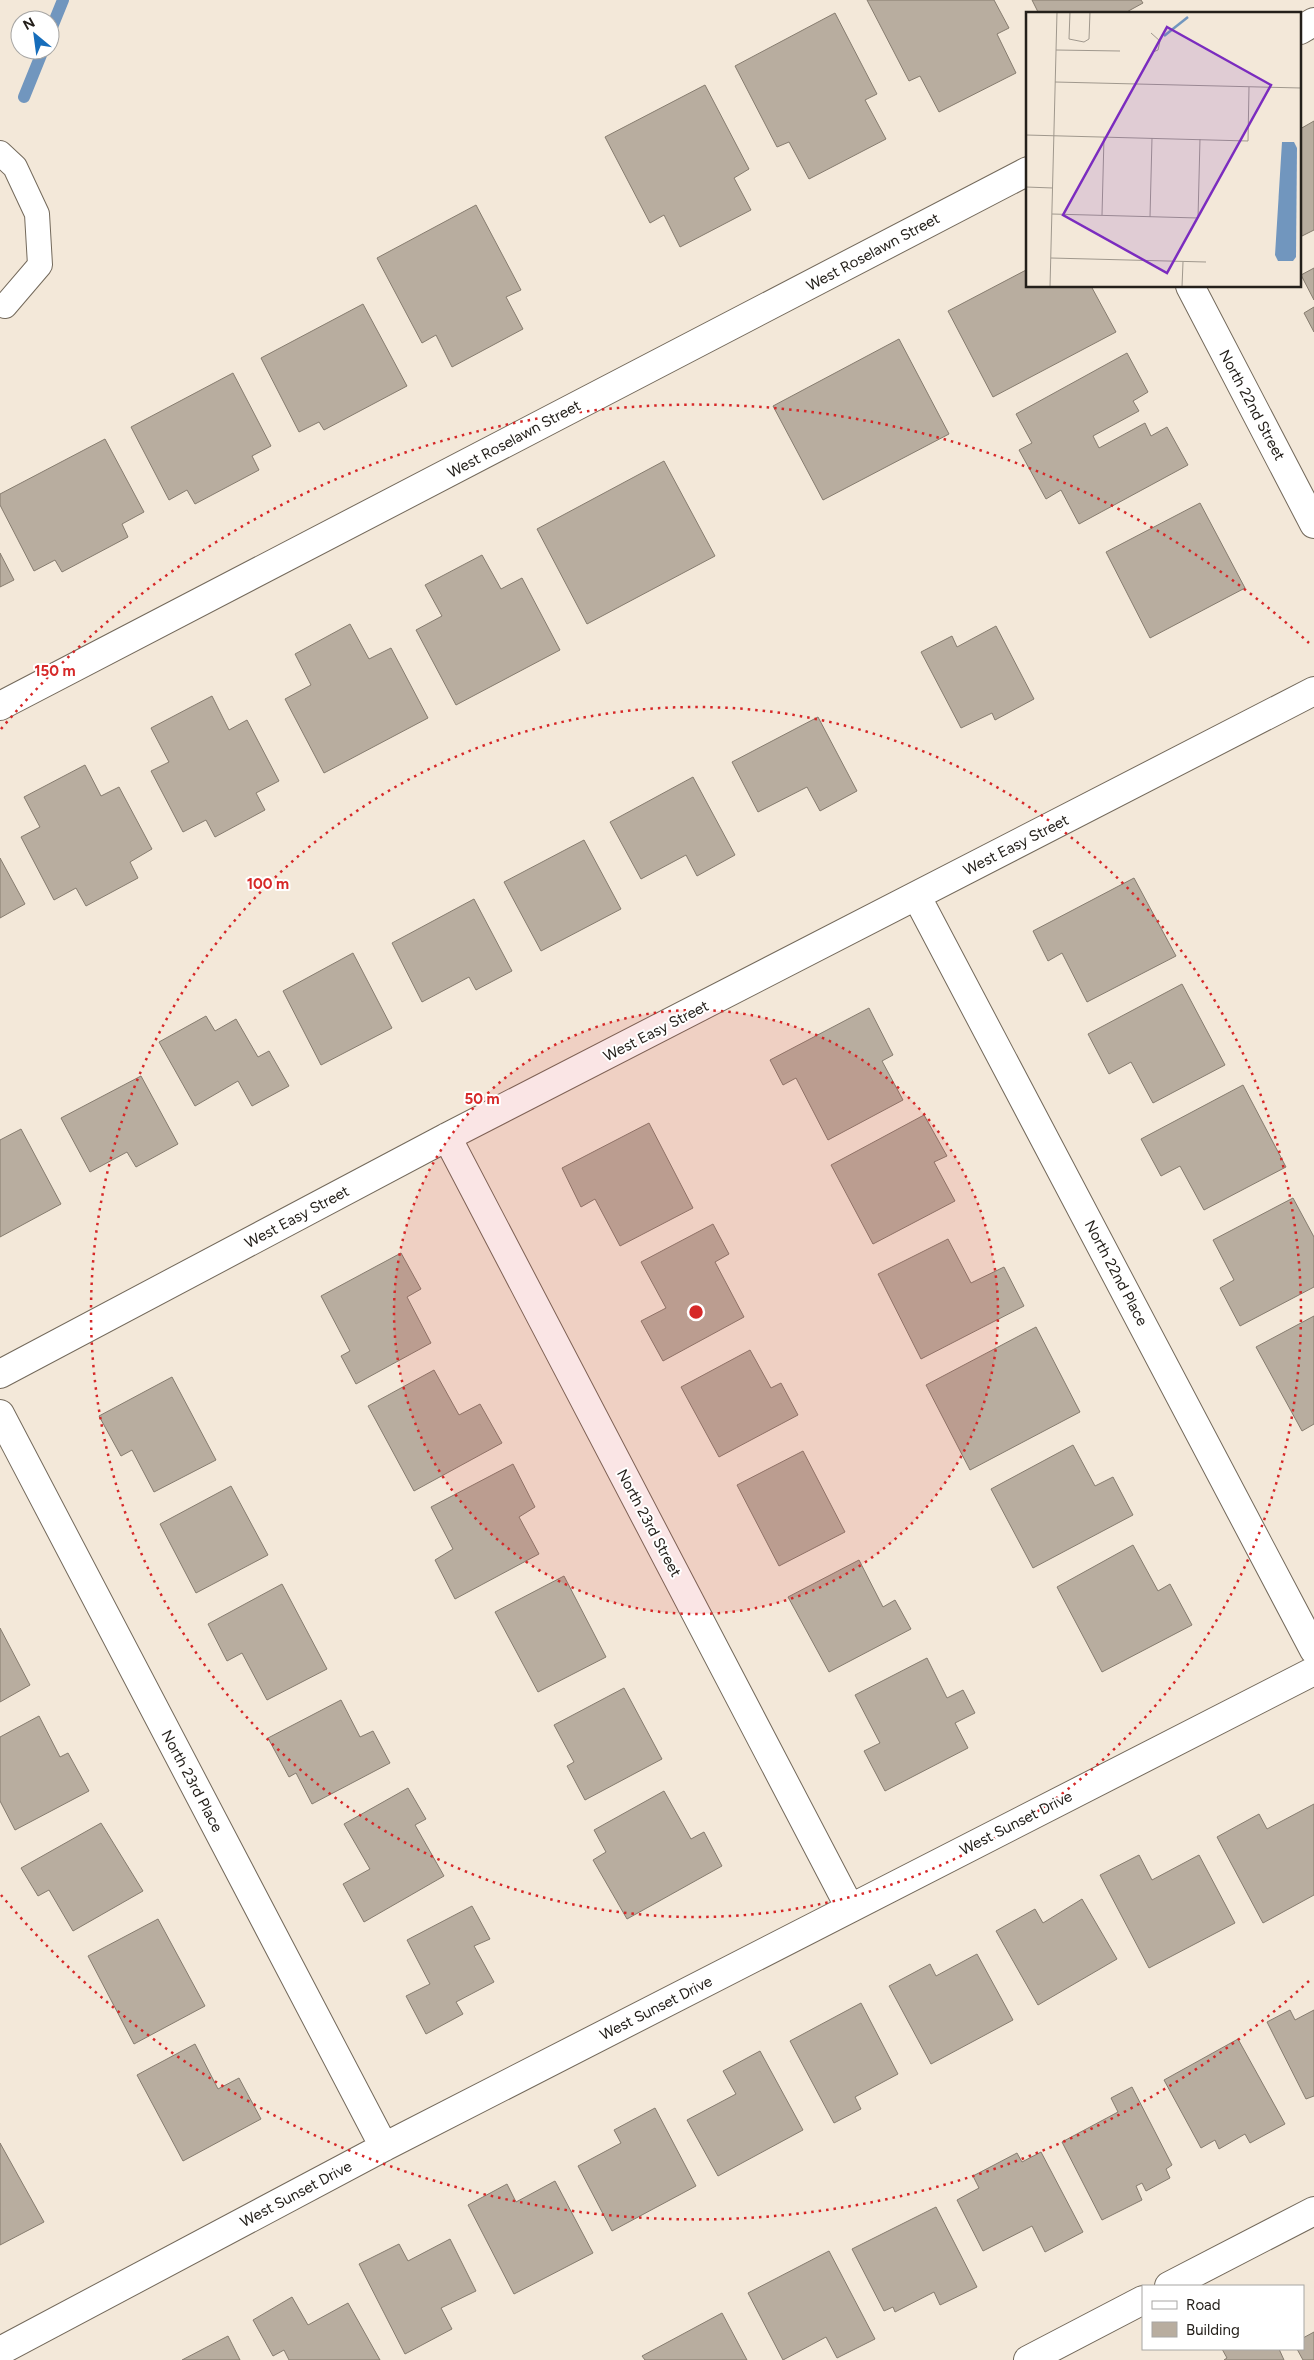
<svg xmlns="http://www.w3.org/2000/svg" width="1314" height="2360" viewBox="0 0 1314 2360" font-family="Figtree,sans-serif">
	<style>
		.lines { fill: none; stroke-linecap: round; stroke-linejoin: round }
		.stream { stroke: #7196be; stroke-width: 12 }
		.building { fill: #b8ad9f; stroke: #867c6f }
		.service-casing { stroke: #73695b; stroke-width: 26 }
		.minor-casing { stroke: #73695b; stroke-width: 30 }
		.service { stroke: #fff; stroke-width: 24 }
		.minor { stroke: #fff; stroke-width: 28 }
		.ring { fill: none; stroke: #d62828; stroke-width: 2.5; stroke-dasharray: 2.5 5 }
		.labels { text-anchor: middle; dominant-baseline: central; stroke-width: 4; stroke-linejoin: round; paint-order: stroke }
		.street-label { font-size: 15px; fill: #24201b; stroke: #fff }
		.inset-river { fill: none; stroke: #7196be; stroke-width: 2.5 }
		.inset-road { fill: none; stroke: #a0988d; stroke-width: 1 }
		.view { fill: #7b2cbf; fill-opacity: 0.15; stroke: #7b2cbf; stroke-width: 2.5 }
		.inset-edge { fill: none; stroke: #24201b; stroke-width: 2.5 }
		.centre { fill: #d62828; stroke: #fff; stroke-width: 2.5 }
		.ring-label { font-size: 15px; text-anchor: middle; font-weight: bold; fill: #d62828; stroke: #fff; stroke-width: 4; stroke-linejoin: round; paint-order: stroke }
	</style>
	<rect width="100%" height="100%" fill="#f3e8d9"/>
	<g class="lines">
		<path class="stream" d="M50,32l13,-32
			M24,97l19,-47"/>
	</g>
	<path class="building" d="M867,0h127l15,28 -12,6 19,39 -77,39 -19,-36 -11,5z
		M1032,0h109l2,3 -20,11h-84z
		M835,13l42,81 -12,6 21,39 -77,40 -20,-37 -12,5 -42,-81z
		M705,85l44,84 -15,9 17,32 -71,37 -16,-32 -14,8 -45,-86z
		M1314,121v109l-14,7v-108z
		M476,205l45,85 -15,7 17,32 -71,38 -16,-32 -14,8 -45,-85z
		M1314,268v32l-13,-25z
		M1028,269v17h63l25,46 -123,65 -45,-86z
		M363,304l44,82 -83,44 -5,-8 -20,10 -38,-74z
		M1314,307v25l-10,-19z
		M899,339l50,95 -126,66 -50,-94z
		M1127,353l21,39 -15,9 6,10 -46,25 6,12 46,-25 6,13 16,-9 21,38 -109,59 -18,-34 -15,9 -27,-49 13,-7 -16,-29z
		M233,373l38,73 -19,10 7,14 -64,34 -8,-14 -18,10 -38,-73z
		M105,439l39,73 -22,12 6,13 -66,35 -7,-12 -21,11 -34,-66v-11z
		M664,461l51,95 -128,68 -50,-95z
		M1200,503l45,85 -95,50 -44,-86z
		M0,553l14,27 -14,7z
		M482,555l19,34 21,-11 38,72 -104,55 -40,-75 26,-14 -17,-31z
		M350,624l19,35 22,-11 37,70 -104,55 -39,-74 26,-14 -16,-31z
		M996,626l38,73 -39,21 -3,-7 -31,15 -40,-76 31,-16 5,11z
		M212,696l17,34 18,-10 32,61 -23,12 9,17 -50,27 -9,-17 -23,12 -32,-61 18,-9 -18,-34z
		M818,717l39,74 -37,20 -13,-24 -49,25 -26,-50z
		M85,765l16,31 18,-9 33,62 -22,13 8,16 -52,28 -10,-18 -22,12 -33,-63 19,-10 -16,-30z
		M693,777l42,78 -38,21 -11,-21 -45,24 -31,-57z
		M584,840l37,69 -80,42 -37,-69z
		M0,858l25,46 -25,14z
		M1134,878l42,78 -89,46 -25,-49 -14,8 -15,-30z
		M474,899l38,72 -36,19 -7,-13 -47,25 -30,-59z
		M353,953l39,75 -71,37 -38,-74z
		M1182,984l43,81 -72,38 -22,-41 -22,12 -21,-40z
		M869,1008l24,47 -11,6 21,39 -75,40 -32,-62 -13,7 -13,-25z
		M206,1016l9,15 21,-12 22,38 11,-6 20,35 -37,20 -14,-25 -43,25 -36,-64z
		M141,1076l37,68 -42,23 -9,-15 -37,20 -29,-54z
		M1243,1085l43,82 -82,43 -24,-44 -19,10 -20,-37z
		M924,1115l23,41 -13,6 21,39 -82,43 -42,-79z
		M649,1123l44,85 -73,38 -25,-47 -14,8 -19,-39z
		M21,1129l40,75 -61,33v-97z
		M1293,1198l21,39v50l-74,39 -20,-38 14,-8 -21,-40z
		M713,1224l16,30 -14,8 29,55 -81,44 -22,-40 25,-13 -25,-46z
		M948,1239l23,44 33,-16 20,39 -103,53 -43,-85z
		M401,1253l20,36 -14,8 24,46 -75,41 -15,-28 9,-5 -29,-55z
		M1314,1316v108l-12,7 -46,-84z
		M1036,1327l44,85 -110,58 -44,-85z
		M750,1350l21,38 10,-5 17,32 -79,42 -38,-70z
		M434,1370l25,45 21,-11 22,39 -88,48 -46,-85z
		M172,1377l44,83 -62,32 -22,-42 -11,6 -22,-40z
		M1073,1445l22,41 18,-9 20,38 -100,53 -42,-79z
		M803,1451l42,81 -66,34 -42,-81z
		M513,1464l22,43 -16,10 20,37 -84,45 -20,-39 18,-11 -22,-42z
		M231,1486l37,69 -72,38 -36,-69z
		M1133,1545l25,46 12,-7 22,41 -90,47 -45,-85z
		M859,1560l24,47 12,-7 16,29 -82,43 -41,-75z
		M564,1576l42,81 -68,35 -43,-80z
		M282,1584l45,85 -60,31 -25,-47 -15,8 -19,-37z
		M0,1628l30,57 -30,17z
		M927,1658l20,40 16,-8 12,23 -20,10 13,25 -83,43 -21,-40 16,-8 -25,-48z
		M624,1688l38,71 -77,41 -18,-34 7,-4 -20,-37z
		M341,1700l19,37 13,-6 17,32 -78,41 -16,-31 -7,4 -21,-39z
		M39,1716l21,41 8,-4 21,38 -74,39 -15,-29v-64z
		M408,1788l18,31 -11,6 29,51 -80,46 -21,-38 27,-15 -26,-45z
		M664,1791l27,48 13,-7 18,34 -95,53 -34,-59 13,-8 -12,-22z
		M1314,1804v91l-51,28 -46,-86 42,-23 8,15z
		M101,1823l42,68 -70,40 -24,-41 -11,6 -17,-28z
		M1139,1855l13,25 47,-25 36,68 -86,45 -49,-93z
		M1082,1899l35,60 -79,46 -42,-74 39,-22 8,14z
		M472,1906l18,33 -16,7 20,36 -38,20 7,12 -37,20 -20,-38 24,-12 -23,-44z
		M158,1919l47,87 -71,38 -46,-88z
		M977,1954l36,66 -82,44 -42,-78 41,-22 6,12z
		M861,2003l37,71 -43,23 6,12 -27,14 -44,-82z
		M1290,2010l5,10 19,-10v86l-8,3 -39,-77z
		M1238,2039l47,85 -35,19 -5,-9 -26,15 -4,-9 -14,8 -37,-68z
		M195,2044l23,45 21,-11 22,41 -78,42 -46,-86z
		M760,2051l43,79 -85,46 -31,-56 49,-26 -13,-23z
		M1132,2087l40,78 -6,4 4,9 -24,13 -4,-8 -6,3 6,14 -40,20 -40,-78 56,-30 -7,-14z
		M655,2108l41,78 -84,45 -34,-65 43,-23 -7,-13z
		M0,2143l44,79 -44,23z
		M1041,2152l42,80 -38,20 -13,-26 -49,25 -26,-51 22,-12 -6,-12 44,-23 5,9z
		M555,2181l38,72 -79,41 -46,-89 39,-21 9,18z
		M936,2207l41,80 -37,18 -6,-13 -39,20 -2,-5 -9,4 -32,-62z
		M450,2239l26,52 -35,17 11,21 -47,25 -46,-90 40,-20 9,17z
		M829,2251l46,88 -38,19 -11,-21 -43,23 -35,-67z
		M292,2297l16,28 40,-22 32,57h-91l-5,-10 -11,6 -20,-36z
		M722,2313l25,47h-102l-3,-4z
		M1314,2332v28h-11l-6,-11h6v-11z
		M228,2336l12,24h-58z
		M1222,2349h57l5,11h-60l3,-2z"/>
	<g class="lines">
		<g class="service-casing">
			<path id="service" d="M0,153l15,14 22,47 3,51 -35,41"/>
		</g>
		<g class="minor-casing">
			<path id="minor" d="M1300,30l14,-8
				M1190,286l124,238
				M0,706l1028,-535
				M917,897l397,753
				M447,1137l403,771
				M0,1374l447,-237 867,-446
				M0,1414l384,733
				M1169,2286l145,-75
				M0,2351l384,-204 930,-476
				M1028,2360l115,-60"/>
		</g>
		<use href="#service" class="service"/>
		<use href="#minor" class="minor"/>
	</g>
	<circle cx="696" cy="1312" r="302" fill="#d62828" fill-opacity=".12"/>
	<g class="ring">
		<circle cx="696" cy="1312" r="302"/>
		<circle cx="696" cy="1312" r="605"/>
		<path d="M1309 1981A907 907 0 0 1 1 1895M1 729A907 907 0 0 1 1309 643"/>
	</g>
	<g class="labels">
		<g class="street-label">
			<text transform="translate(873 252) rotate(-28)">West Roselawn Street</text>
			<text transform="translate(1252 405) rotate(62)">North 22nd Street</text>
			<text transform="translate(514 439) rotate(-28)">West Roselawn Street</text>
			<text transform="translate(1016 845) rotate(-27)">West Easy Street</text>
			<text transform="translate(656 1031) rotate(-27)">West Easy Street</text>
			<text transform="translate(297 1217) rotate(-28)">West Easy Street</text>
			<text transform="translate(1116 1273) rotate(62)">North 22nd Place</text>
			<text transform="translate(649 1523) rotate(62)">North 23rd Street</text>
			<text transform="translate(192 1781) rotate(62)">North 23rd Place</text>
			<text transform="translate(1016 1823) rotate(-27)">West Sunset Drive</text>
			<text transform="translate(656 2008) rotate(-27)">West Sunset Drive</text>
			<text transform="translate(296 2194) rotate(-28)">West Sunset Drive</text>
		</g>
	</g>
	<g transform="translate(1026 12)">
		<rect width="275" height="275" fill="#f3e8d9"/>
		<path d="M256,130h12l3,6 -1,109 -3,4h-15l-3,-6z" fill="#7196be"/>
		<path class="inset-river" d="M138,24l24,-19"/>
		<path class="inset-road" d="M44,0l-1,27 15,3 5,-3 1,-27M125,21l9,8 -2,9 -5,2M30,38l64,1M29,70l246,6M0,123l222,6 1,-54M0,175l27,1M26,202l146,4 2,-79M76,203l2,-78M124,205l2,-79M25,246l155,4M24,275l7,-275M156,275l1,-25"/>
		<path class="view" d="M141,15l104,58 -104,188 -104,-58z"/>
		<rect width="275" height="275" class="inset-edge"/>
	</g>
	<circle cx="696" cy="1312" r="8" class="centre"/>
	<g class="ring-label">
		<text x="55" y="676">150 m</text>
		<text x="268" y="889">100 m</text>
		<text x="482" y="1104">50 m</text>
	</g>
	<rect x="1142" y="2285" width="162" height="65" fill="#ffffff" stroke="#a7a6a4"/>
	<rect x="1152" y="2301" width="25" height="8" fill="#ffffff" stroke="#a7a6a4"/>
	<text x="1186" y="2310" font-size="15" fill="#24201b">Road</text>
	<rect x="1152" y="2322" width="25" height="15" fill="#b8ad9f" stroke="#a7a6a4"/>
	<text x="1186" y="2335" font-size="15" fill="#24201b">Building</text>
	<g transform="translate(35 35) rotate(331)"><circle r="24" fill="#ffffff" stroke="#a7a6a4"/>
	<path d="M0-4L9 19L0 12L-9 19Z" fill="#166dbb"/>
	<text y="-8" font-size="14" font-weight="bold" text-anchor="middle" fill="#24201b">N</text>
	</g>
</svg>
